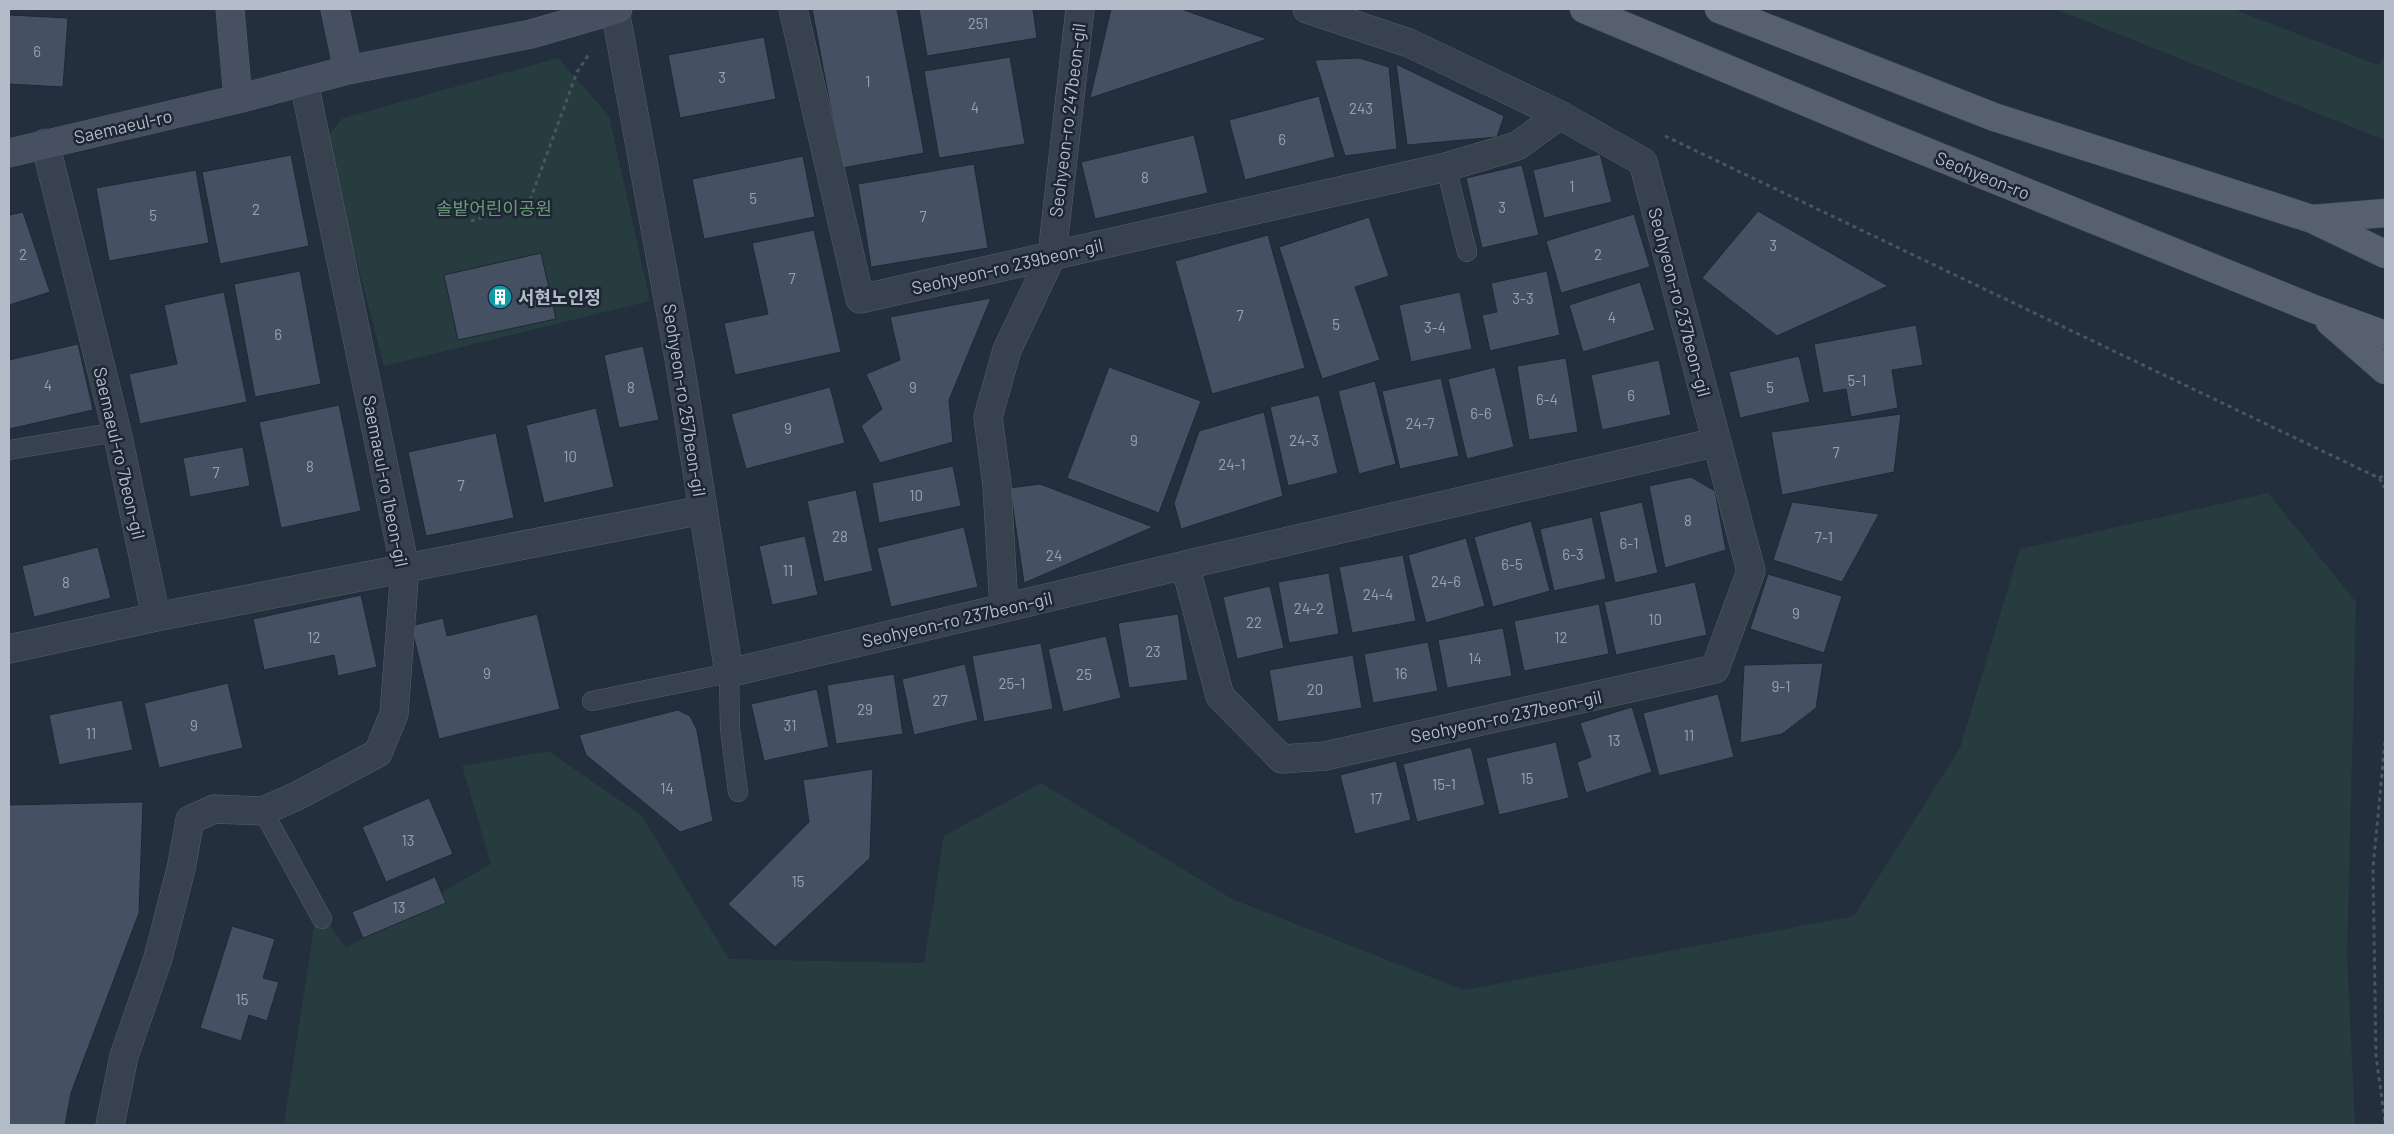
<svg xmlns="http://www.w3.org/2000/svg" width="2394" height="1134" viewBox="0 0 2394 1134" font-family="Barlow,'Noto Sans KR',sans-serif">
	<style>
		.green { fill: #263c3f }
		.building { fill: #455162; stroke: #1f2835 }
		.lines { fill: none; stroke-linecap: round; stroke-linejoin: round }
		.lane-casing { stroke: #565f6c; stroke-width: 20 }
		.street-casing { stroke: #565f6c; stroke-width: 29 }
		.secondary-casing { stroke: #565f6c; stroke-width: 29 }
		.primary-casing { stroke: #414a57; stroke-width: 29 }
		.path { stroke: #44595c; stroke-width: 3; stroke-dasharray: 4 4; stroke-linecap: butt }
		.lane { stroke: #38414e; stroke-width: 19 }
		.street { stroke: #38414e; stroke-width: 28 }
		.secondary { stroke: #465061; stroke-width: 28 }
		.primary { stroke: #56606e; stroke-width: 28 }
		.labels { text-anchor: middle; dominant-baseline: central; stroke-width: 5; stroke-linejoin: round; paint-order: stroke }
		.number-label { font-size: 15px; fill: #98a1af }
		.street-label { font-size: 18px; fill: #b4bcc9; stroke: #1d2633 }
		.park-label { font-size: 18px; fill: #6b9a76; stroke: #1d2633 }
		.poi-label { font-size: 18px; font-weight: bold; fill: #b4bcc9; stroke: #1d2633; text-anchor: start }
	</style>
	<rect width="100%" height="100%" fill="#242f3e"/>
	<path class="green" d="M2055,9h178l145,56 7,-7v82z
		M558,58l51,58 41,185 -266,65 -59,-227 18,-21z
		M2268,493l88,109 -9,353 8,170h-2049l-22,-2 33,-215 29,40 145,-84 -29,-98 86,-15 93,64 88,144 195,4 20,-127 97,-53 191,116 232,91 390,-74 106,-168 60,-199z"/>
	<path class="building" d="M812,9h85l27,144 -82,15z
		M919,9h114l4,29 -110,18z
		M1111,9h70l86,30 -177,59z
		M9,15l59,3 -5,69 -54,-3z
		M764,37l12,62 -96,19 -12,-63z
		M1010,57l15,87 -86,14 -15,-87z
		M1359,58l30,9 8,82 -52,7 -30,-96z
		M1396,64l108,52 -7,21 -90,8z
		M1319,96l16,61 -90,23 -16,-60z
		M1194,135l14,58 -113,26 -14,-57z
		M1600,154l12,48 -68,16 -11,-48z
		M291,155l18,91 -89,18 -18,-92z
		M803,156l12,61 -111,22 -12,-60z
		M974,164l14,84 -117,19 -13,-83z
		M1522,165l17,70 -57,13 -16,-70z
		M196,170l13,73 -100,18 -13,-73z
		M1758,211l130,75 -111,50 -75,-58z
		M23,212l27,80 -41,13v-90z
		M1634,214l16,53 -89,26 -15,-52z
		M1369,217l20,59 -34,11 25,73 -58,19 -43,-132z
		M814,230l27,122 -106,23 -11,-52 44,-9 -16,-71z
		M1268,235l37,133 -93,26 -37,-133z
		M541,253l15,66 -98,21 -14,-65z
		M300,271l21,113 -66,13 -21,-113z
		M1547,271l13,64 -70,16 -8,-36 15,-3 -6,-29z
		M1640,282l15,48 -72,22 -14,-47z
		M224,292l23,110 -107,22 -11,-50 48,-10 -13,-59z
		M1460,292l12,57 -61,13 -12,-57z
		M991,298l-42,102 4,42 -73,21 -19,-37 21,-17 -16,-35 34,-14 -10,-43z
		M1916,325l7,40 -31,5 6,38 -47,9 -5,-28 -23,4 -9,-49z
		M78,344l15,66 -84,19v-69z
		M643,346l16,74 -40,8 -15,-73z
		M1799,356l11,46 -70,16 -11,-46z
		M1566,358l12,74 -49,8 -12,-74z
		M1659,360l12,55 -69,15 -11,-55z
		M1109,367l92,34 -42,112 -92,-35z
		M1495,367l19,80 -47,12 -19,-80z
		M1441,378l18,78 -59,13 -18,-78z
		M1375,381l21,83 -37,10 -21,-83z
		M830,387l15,56 -99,26 -15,-55z
		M1319,395l19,78 -50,13 -18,-79z
		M339,405l22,106 -80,17 -22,-106z
		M596,408l18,79 -70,16 -18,-78z
		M1264,412l19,84 -102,33 -7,-26 25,-72z
		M1901,414l-7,58 -112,23 -11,-63z
		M496,433l18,85 -88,18 -18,-84z
		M243,447l7,39 -60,11 -7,-39z
		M953,466l8,40 -82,17 -7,-40z
		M1691,477l24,14 11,59 -61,18 -16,-82z
		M1040,484l113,43 -129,56 -14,-95z
		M856,490l17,81 -49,11 -17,-81z
		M1642,502l16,71 -43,10 -16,-71z
		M1792,502l87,12 -37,68 -69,-22z
		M1592,517l14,62 -52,12 -14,-62z
		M1531,521l19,70 -57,16 -19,-70z
		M964,527l14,60 -87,20 -14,-59z
		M805,536l13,59 -46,10 -13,-59z
		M1466,538l19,68 -59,17 -18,-68z
		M98,547l13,51 -77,19 -12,-51z
		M1403,555l13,66 -64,12 -13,-66z
		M1329,573l10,61 -50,9 -11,-61z
		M1768,574l74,22 -18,57 -74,-24z
		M1695,582l12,53 -91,20 -12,-53z
		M1270,586l14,62 -47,11 -14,-62z
		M361,595l16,72 -39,9 -4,-21 -70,15 -11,-51z
		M1599,604l10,50 -85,17 -10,-50z
		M537,614l23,95 -121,30 -28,-113 32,-8 4,18z
		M1178,614l10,66 -59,8 -11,-65z
		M1503,628l9,48 -65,12 -9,-48z
		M1106,636l15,62 -58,14 -15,-63z
		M1428,642l10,49 -65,12 -9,-49z
		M1041,643l12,66 -69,13 -12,-66z
		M1353,655l9,53 -84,14 -9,-52z
		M1823,663l-7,45 -34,26 -42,9 4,-78z
		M965,664l13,56 -64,15 -12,-56z
		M894,674l9,60 -67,10 -9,-59z
		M228,683l15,65 -84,20 -15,-65z
		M817,689l12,58 -65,14 -13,-57z
		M1718,694l16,63 -75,19 -16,-63z
		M122,700l11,50 -74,15 -10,-50z
		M1632,707l20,65 -66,21 -9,-31 14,-5 -11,-34z
		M678,710l12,6 7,14 16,91 -33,11 -94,-77 -7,-20z
		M1556,742l13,56 -70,17 -13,-57z
		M1471,747l14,58 -68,17 -14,-58z
		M1396,761l15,59 -56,14 -15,-59z
		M873,769l-3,89 -95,89 -47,-43 81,-82 -6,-42z
		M429,798l24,56 -67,28 -24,-55z
		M143,802l-4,111 -68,180 -6,32h-56v-320z
		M435,877l11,26 -83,35 -11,-26z
		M232,926l43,13 -12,39 16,4 -12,39 -18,-6 -8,26 -41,-13z"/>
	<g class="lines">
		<g class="lane-casing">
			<path id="lane" d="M1446,167l21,85
				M9,450l108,-18
				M592,701l137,-28 1,56 8,63
				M263,811l59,108"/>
		</g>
		<g class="street-casing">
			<path id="street" d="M793,9l67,290 586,-132 71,-21 43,-31
				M615,10l65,354 49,309 456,-108 35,131 62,63 43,-3 390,-87 36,-98 -108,-409 -83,-47 -151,-72 -102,-34
				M45,143l72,289 39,185
				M1185,565l532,-123
				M1004,608l-7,-123 -9,-68 19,-67 45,-95 28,-246
				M9,649l147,-32 547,-107
				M110,1125l14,-69 34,-98 23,-89 9,-49 24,-11 49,2 34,-15 81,-43 16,-39 11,-146 -101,-485"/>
		</g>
		<g class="secondary-casing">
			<path id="secondary" d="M230,9l8,90
				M335,9l13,61
				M9,153l229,-54 110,-29 183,-36 87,-25"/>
		</g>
		<g class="primary-casing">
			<path id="primary" d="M1584,9l301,126 429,174 71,26
				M1719,9l275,108 318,102 73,35
				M2312,219l73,-6
				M2330,322l55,48"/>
		</g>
		<path class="path" d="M1665,136l670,321 44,21 6,10
			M471,221l58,-18 48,-131 12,-18
			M2379,478l6,-3
			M2385,742l-12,126 3,188 9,66"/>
		<use href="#lane" class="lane"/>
		<use href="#street" class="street"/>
		<use href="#secondary" class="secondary"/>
		<use href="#primary" class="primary"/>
	</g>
	<defs>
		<g id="building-disc" transform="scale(1.25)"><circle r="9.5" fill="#0f9aa8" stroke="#1d2633"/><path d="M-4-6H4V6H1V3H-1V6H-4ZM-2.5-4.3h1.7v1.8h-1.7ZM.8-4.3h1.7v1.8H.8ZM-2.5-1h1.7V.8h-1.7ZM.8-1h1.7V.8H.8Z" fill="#fff"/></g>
	</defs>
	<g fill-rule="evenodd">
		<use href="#building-disc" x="500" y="297"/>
	</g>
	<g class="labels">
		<g class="number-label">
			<text x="978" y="23">251</text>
			<text x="37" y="51">6</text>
			<text x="722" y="77">3</text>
			<text x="868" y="81">1</text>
			<text x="975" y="107">4</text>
			<text x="1361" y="108">243</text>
			<text x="1282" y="139">6</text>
			<text x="1145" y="177">8</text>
			<text x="1572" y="186">1</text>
			<text x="753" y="198">5</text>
			<text x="1502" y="207">3</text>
			<text x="256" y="209">2</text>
			<text x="153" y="215">5</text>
			<text x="923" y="216">7</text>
			<text x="1773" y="245">3</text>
			<text x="23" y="254">2</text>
			<text x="1598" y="254">2</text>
			<text x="792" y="278">7</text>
			<text x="1523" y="298">3-3</text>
			<text x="1240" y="315">7</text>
			<text x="1612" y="317">4</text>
			<text x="1336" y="324">5</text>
			<text x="1435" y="327">3-4</text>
			<text x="278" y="334">6</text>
			<text x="1857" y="380">5-1</text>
			<text x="48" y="385">4</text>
			<text x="631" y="387">8</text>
			<text x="913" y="387">9</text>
			<text x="1770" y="387">5</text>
			<text x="1631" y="395">6</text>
			<text x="1547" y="399">6-4</text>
			<text x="1481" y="413">6-6</text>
			<text x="1420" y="423">24-7</text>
			<text x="788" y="428">9</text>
			<text x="1134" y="440">9</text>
			<text x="1304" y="440">24-3</text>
			<text x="1836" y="452">7</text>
			<text x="570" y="456">10</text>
			<text x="1232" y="464">24-1</text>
			<text x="310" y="466">8</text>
			<text x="216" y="472">7</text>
			<text x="461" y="485">7</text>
			<text x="916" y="495">10</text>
			<text x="1688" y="520">8</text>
			<text x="840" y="536">28</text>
			<text x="1824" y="537">7-1</text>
			<text x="1629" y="543">6-1</text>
			<text x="1573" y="554">6-3</text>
			<text x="1054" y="555">24</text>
			<text x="1512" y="564">6-5</text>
			<text x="788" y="570">11</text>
			<text x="1446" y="581">24-6</text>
			<text x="66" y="582">8</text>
			<text x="1378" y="594">24-4</text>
			<text x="1309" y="608">24-2</text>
			<text x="1796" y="613">9</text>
			<text x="1655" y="619">10</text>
			<text x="1254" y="622">22</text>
			<text x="314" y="637">12</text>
			<text x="1561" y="637">12</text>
			<text x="1153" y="651">23</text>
			<text x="1475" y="658">14</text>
			<text x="487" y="673">9</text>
			<text x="1401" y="673">16</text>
			<text x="1084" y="674">25</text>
			<text x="1012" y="683">25-1</text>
			<text x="1781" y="686">9-1</text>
			<text x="1315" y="689">20</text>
			<text x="940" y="700">27</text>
			<text x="865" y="709">29</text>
			<text x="194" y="725">9</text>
			<text x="790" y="725">31</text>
			<text x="91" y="733">11</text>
			<text x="1689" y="735">11</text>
			<text x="1614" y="740">13</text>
			<text x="1527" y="778">15</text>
			<text x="1444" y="784">15-1</text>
			<text x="667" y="788">14</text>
			<text x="1376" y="798">17</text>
			<text x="408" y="840">13</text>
			<text x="798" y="881">15</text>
			<text x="399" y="907">13</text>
			<text x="242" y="999">15</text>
		</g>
		<g class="street-label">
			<text transform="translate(1067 120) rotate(-83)">Seohyeon-ro 247beon-gil</text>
			<text transform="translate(123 126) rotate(-13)">Saemaeul-ro</text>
			<text transform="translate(1983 175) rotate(22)">Seohyeon-ro</text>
			<text transform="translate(1007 266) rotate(-13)">Seohyeon-ro 239beon-gil</text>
			<text transform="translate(1680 302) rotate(75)">Seohyeon-ro 237beon-gil</text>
			<text transform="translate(685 400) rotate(81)">Seohyeon-ro 257beon-gil</text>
			<text transform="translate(120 453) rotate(77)">Saemaeul-ro 7beon-gil</text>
			<text transform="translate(386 481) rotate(79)">Saemaeul-ro 1beon-gil</text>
			<text transform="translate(957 619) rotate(-13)">Seohyeon-ro 237beon-gil</text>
			<text transform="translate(1506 716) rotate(-12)">Seohyeon-ro 237beon-gil</text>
		</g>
		<g class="park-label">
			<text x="494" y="208">솔밭어린이공원</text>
		</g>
		<g class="poi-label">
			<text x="518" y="297">서현노인정</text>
		</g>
	</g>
	<rect width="2394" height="1134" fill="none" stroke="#b4bcc9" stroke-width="20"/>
</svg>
